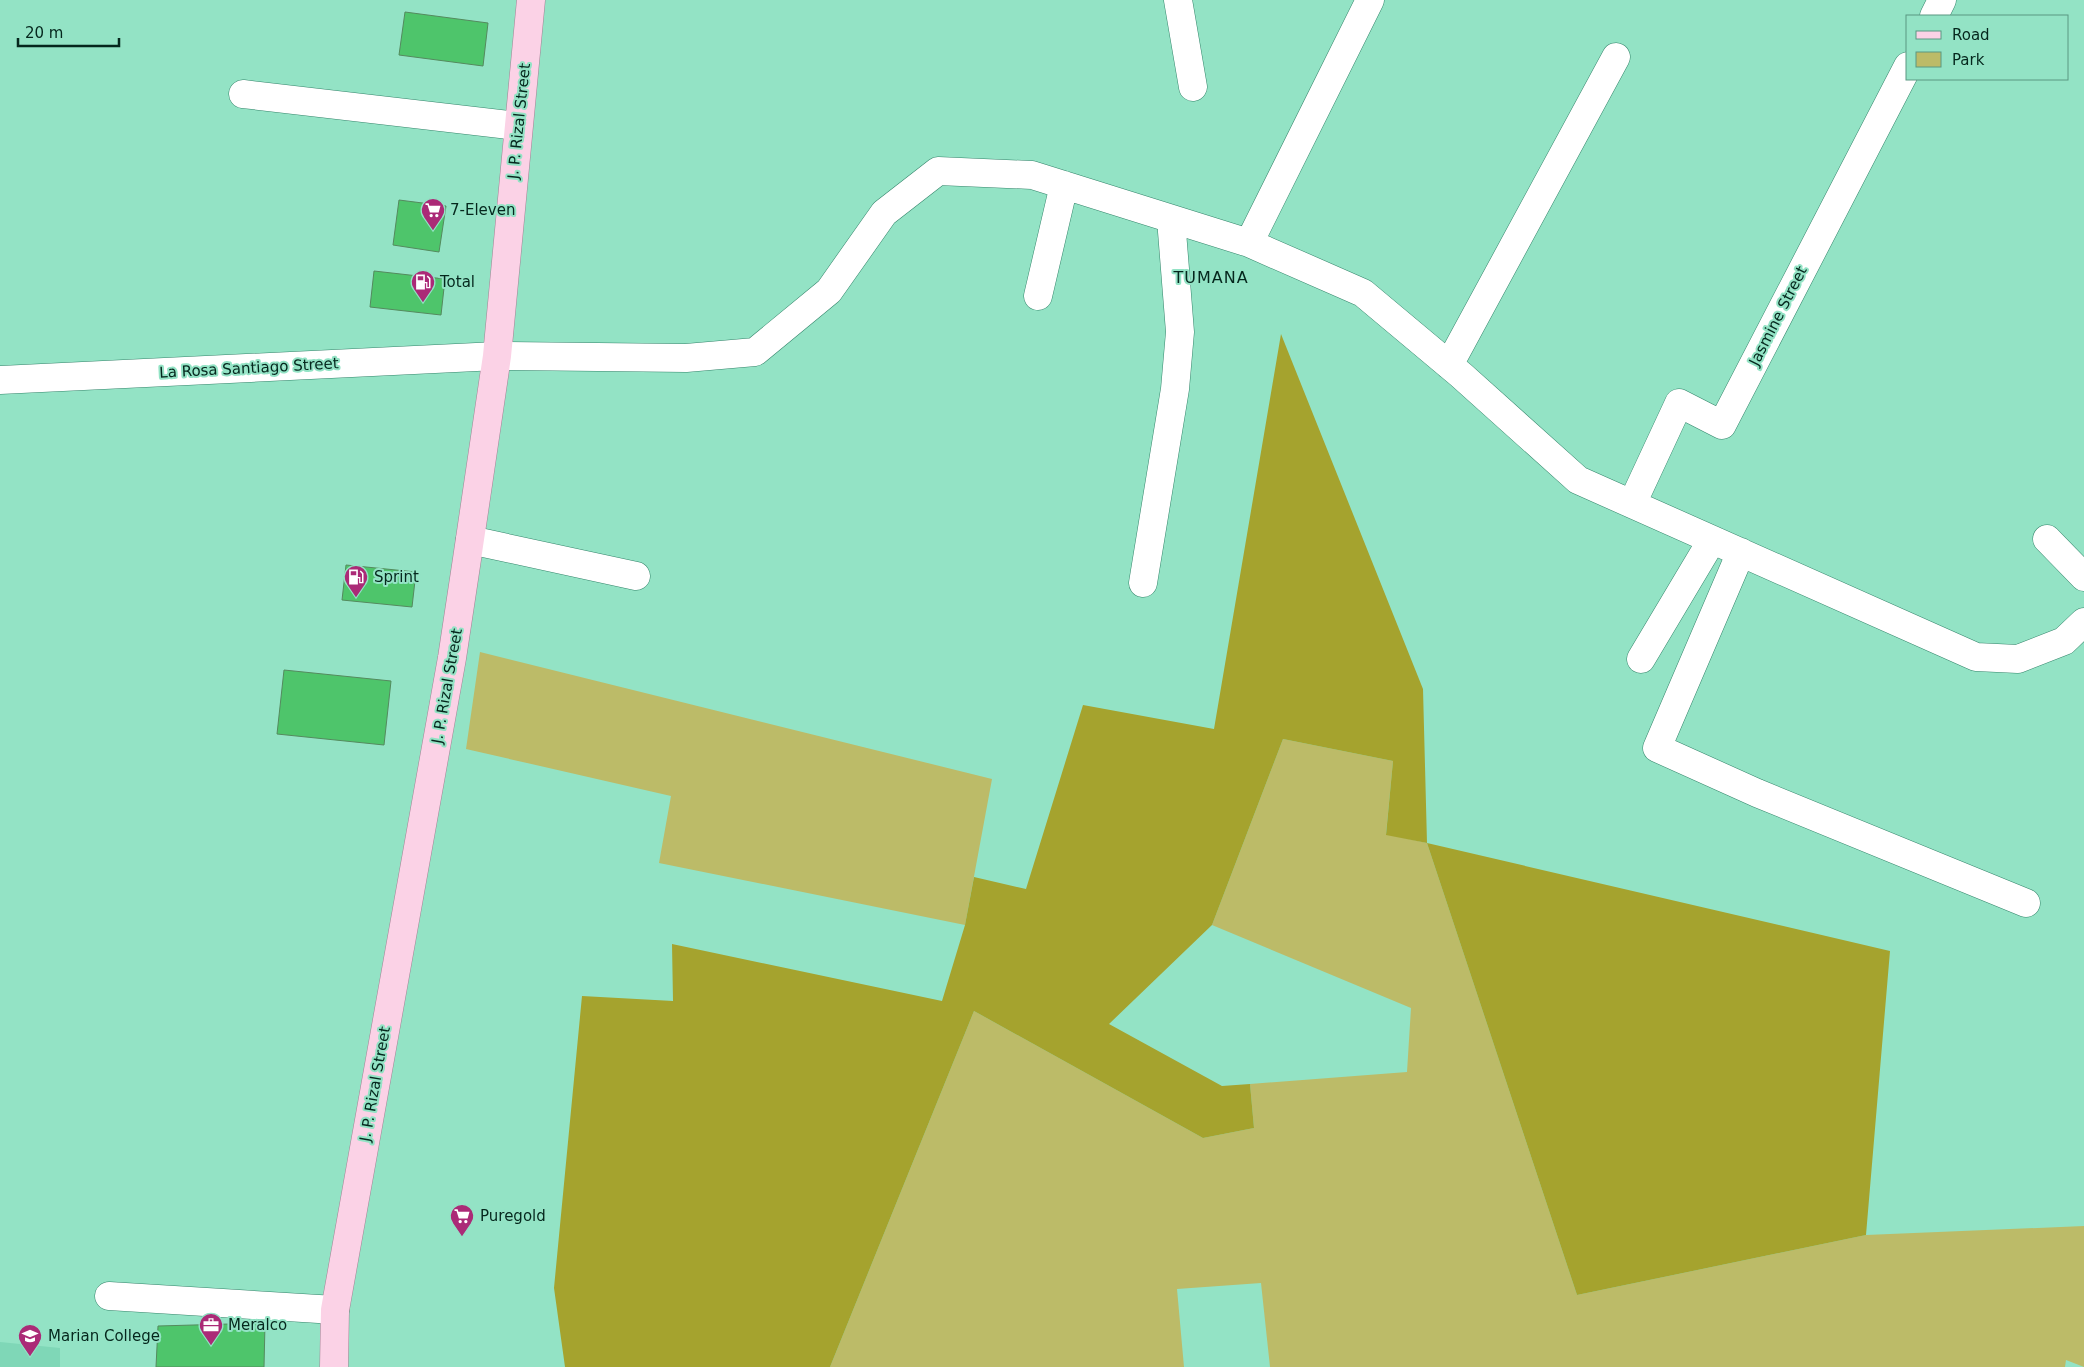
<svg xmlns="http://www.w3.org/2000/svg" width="2084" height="1367" viewBox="0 0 2084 1367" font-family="'DejaVu Sans',sans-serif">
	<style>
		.built { fill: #7fd7b7 }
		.green { fill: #bcbb68 }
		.forest { fill: #a5a32e }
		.building { fill: #4ec56b; stroke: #548a5e }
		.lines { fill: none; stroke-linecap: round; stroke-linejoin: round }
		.minor-casing { stroke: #34856b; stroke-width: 29 }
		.major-casing { stroke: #a38395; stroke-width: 29 }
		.minor { stroke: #fff; stroke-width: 28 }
		.major { stroke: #fbd2e6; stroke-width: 28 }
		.labels { text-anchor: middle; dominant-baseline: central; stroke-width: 4; stroke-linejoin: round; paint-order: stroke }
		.street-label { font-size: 15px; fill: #05271d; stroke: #93e3c5 }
		.poi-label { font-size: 15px; fill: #05271d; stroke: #93e3c5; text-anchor: start }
		.neighbourhood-label { font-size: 16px; letter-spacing: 1px; fill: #05271d; stroke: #93e3c5 }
	</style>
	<rect width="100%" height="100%" fill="#93e3c5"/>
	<path class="built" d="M0,1342l60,6v19h-60z"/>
	<path class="green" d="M480,652l512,127 -27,146 -306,-62 12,-67 -205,-47z
		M1283,739l110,22 -7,73 41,9 150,452 289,-60 218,-9v141l-18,-7 -1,7h-795l-9,-84 -84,6 7,78h-354l144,-356 229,127 51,-10 -4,-44 157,-12 4,-64 -199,-83z"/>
	<path class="forest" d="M1281,334l142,355 4,154 463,108 -24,284 -289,60 -150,-452 -41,-8 7,-74 -110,-22 -71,186 -103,99 113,62 28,-2 4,44 -51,10 -229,-127 -144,356h-265l-11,-79 28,-292 91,5 -1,-57 270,57 23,-76 9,-48 52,12 57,-184 131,24z"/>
	<path class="building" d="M405,12l83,11 -5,43 -84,-11z
		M399,200l47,6 -7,46 -46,-7z
		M374,271l71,8 -4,36 -71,-8z
		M346,565l70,7 -4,35 -70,-7z
		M284,670l107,11 -7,64 -107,-11z
		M265,1323l-1,44h-108l2,-41z"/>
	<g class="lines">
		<g class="minor-casing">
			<path id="minor" d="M1178,0l15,87
				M1934,16l8,-16
				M243,94l274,32
				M1249,243l121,-243
				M1038,296l26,-111
				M1449,365l167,-308
				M0,380l497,-24 189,2 69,-6 74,-61 55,-78 54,-42 94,4 217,68 114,50 98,82 117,105 398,177 42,2 46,-18 20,-19
				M1632,504l47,-101 43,22 186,-359
				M2047,539l37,38
				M470,540l166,36
				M1741,552l-84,196 100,45 269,110
				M1143,583l32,-194 5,-57 -9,-113
				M1641,659l71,-119
				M109,1296l226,14"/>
		</g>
		<g class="major-casing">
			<path id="major" d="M334,1367l1,-57 117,-652 15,-99 30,-203 34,-356"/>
		</g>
		<use href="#minor" class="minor"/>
		<use href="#major" class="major"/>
	</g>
	<defs>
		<g id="supermarket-pin" transform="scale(1.25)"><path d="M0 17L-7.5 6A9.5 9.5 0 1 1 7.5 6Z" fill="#ab2a77" stroke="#93e3c5"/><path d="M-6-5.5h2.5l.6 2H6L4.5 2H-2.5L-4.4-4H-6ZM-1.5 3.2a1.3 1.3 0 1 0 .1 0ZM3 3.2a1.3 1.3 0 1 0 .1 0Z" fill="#fff"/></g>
		<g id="fuel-pin" transform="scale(1.25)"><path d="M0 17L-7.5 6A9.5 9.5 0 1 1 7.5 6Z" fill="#ab2a77" stroke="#93e3c5"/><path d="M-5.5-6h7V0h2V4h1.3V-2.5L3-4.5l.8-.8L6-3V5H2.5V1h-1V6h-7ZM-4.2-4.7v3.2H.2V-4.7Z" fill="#fff"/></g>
		<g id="office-pin" transform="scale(1.25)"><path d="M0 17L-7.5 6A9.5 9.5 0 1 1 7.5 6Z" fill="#ab2a77" stroke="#93e3c5"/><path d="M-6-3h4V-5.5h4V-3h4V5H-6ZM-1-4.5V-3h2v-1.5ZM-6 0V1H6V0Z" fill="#fff"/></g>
		<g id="university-pin" transform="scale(1.25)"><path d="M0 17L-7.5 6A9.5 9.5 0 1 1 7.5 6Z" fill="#ab2a77" stroke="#93e3c5"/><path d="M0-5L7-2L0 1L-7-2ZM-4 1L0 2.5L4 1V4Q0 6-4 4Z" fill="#fff"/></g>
	</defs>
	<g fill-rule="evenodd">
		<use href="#supermarket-pin" x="433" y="210"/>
		<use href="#fuel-pin" x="423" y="282"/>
		<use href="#fuel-pin" x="356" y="577"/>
		<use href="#supermarket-pin" x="462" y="1216"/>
		<use href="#office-pin" x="211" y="1325"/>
		<use href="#university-pin" x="30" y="1336"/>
	</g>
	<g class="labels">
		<g class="street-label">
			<text transform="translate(519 121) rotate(-84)">J. P. Rizal Street</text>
			<text transform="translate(1778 316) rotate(-63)">Jasmine Street</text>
			<text transform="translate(249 368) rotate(-3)">La Rosa Santiago Street</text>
			<text transform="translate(447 686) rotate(-80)">J. P. Rizal Street</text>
			<text transform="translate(375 1084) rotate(-80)">J. P. Rizal Street</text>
		</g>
		<g class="poi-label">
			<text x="450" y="210">7-Eleven</text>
			<text x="440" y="282">Total</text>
			<text x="374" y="577">Sprint</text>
			<text x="480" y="1216">Puregold</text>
			<text x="228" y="1325">Meralco</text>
			<text x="48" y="1336">Marian College</text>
		</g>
		<g class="neighbourhood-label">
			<text x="1211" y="277">TUMANA</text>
		</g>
	</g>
	<rect x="1906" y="15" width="162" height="65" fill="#93e3c5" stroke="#5a9882"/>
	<rect x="1916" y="31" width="25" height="8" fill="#fbd2e6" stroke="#5a9882"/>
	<text x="1952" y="40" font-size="15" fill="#05271d">Road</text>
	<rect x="1916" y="52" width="25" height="15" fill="#bcbb68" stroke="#5a9882"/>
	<text x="1952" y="65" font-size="15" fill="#05271d">Park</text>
	<path d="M18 38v8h101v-8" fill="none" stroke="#05271d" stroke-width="2.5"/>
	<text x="25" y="38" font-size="15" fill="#05271d" stroke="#93e3c5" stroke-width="4" paint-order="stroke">20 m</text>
</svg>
